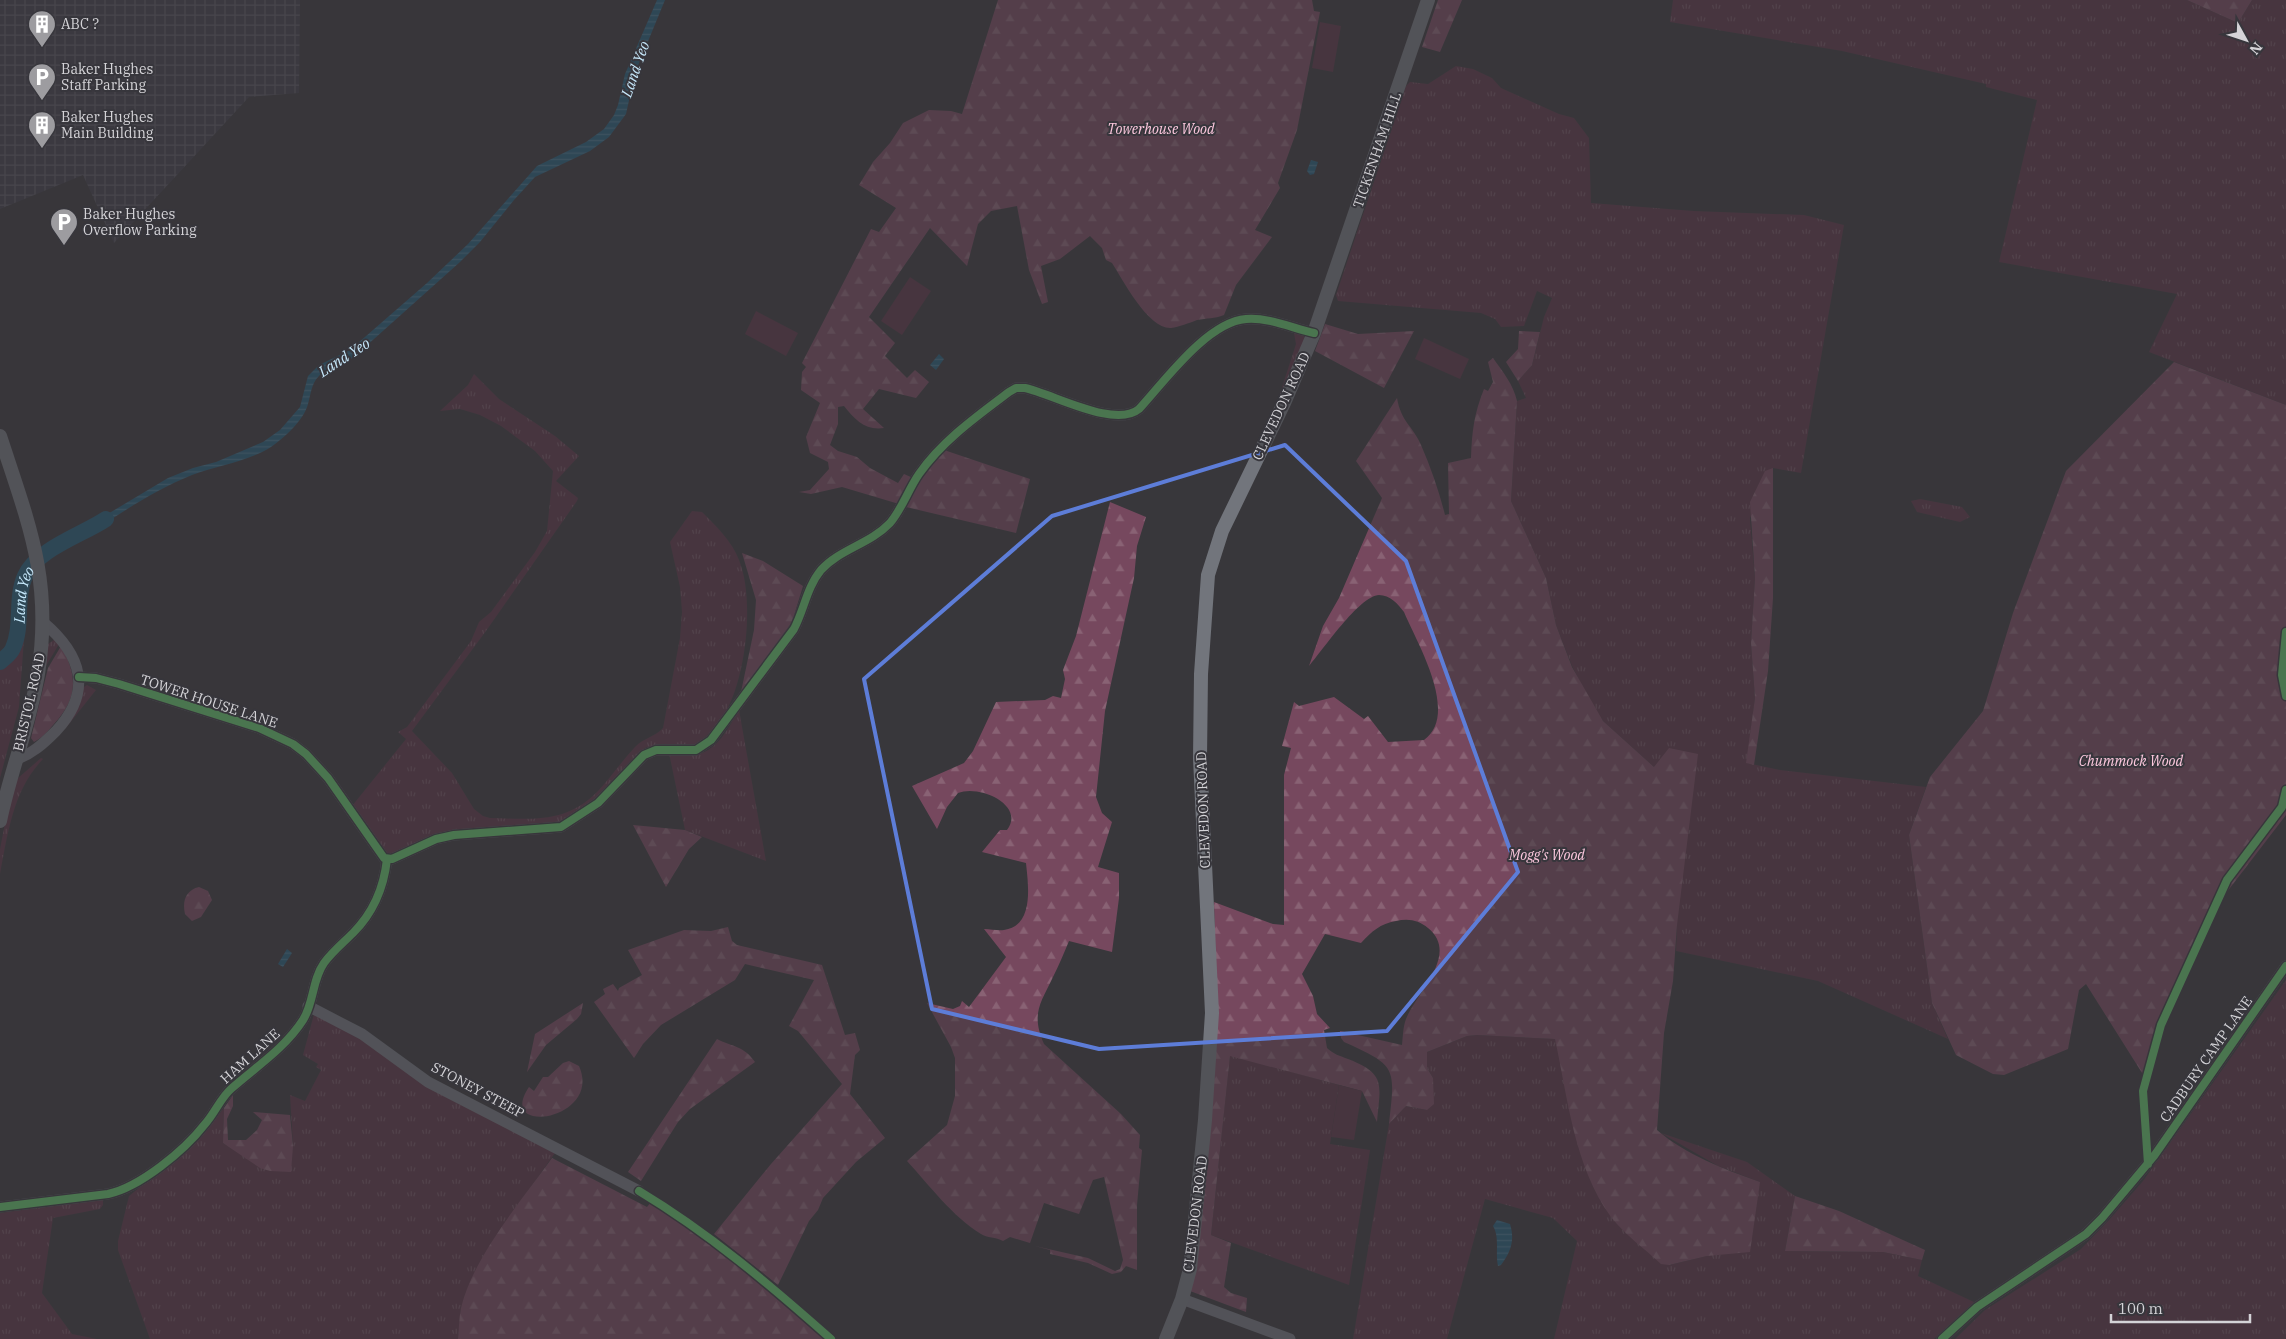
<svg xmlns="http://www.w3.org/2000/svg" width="2286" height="1339" viewBox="0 0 2286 1339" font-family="'IBM Plex Serif',serif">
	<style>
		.industrial { fill: url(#industrial-grid) }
		.grass { fill: url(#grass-tufts) }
		.forest { fill: url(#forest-firs) }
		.garden { fill: #593445 }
		.water { fill: url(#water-rules) }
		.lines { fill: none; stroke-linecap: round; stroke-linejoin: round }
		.river { stroke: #235b77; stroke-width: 16 }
		.minor { stroke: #71747c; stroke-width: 11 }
		.major { stroke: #72757c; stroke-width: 14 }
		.cycleway-casing { stroke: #37363c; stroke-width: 11 }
		.cycleway { stroke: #61c268; stroke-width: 8 }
		.marked { fill: none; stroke: #5d7dd8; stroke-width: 4; stroke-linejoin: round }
		.labels { text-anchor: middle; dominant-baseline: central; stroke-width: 4; stroke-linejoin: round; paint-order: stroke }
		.poi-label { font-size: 14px; fill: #d4d3d7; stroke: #37363c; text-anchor: start }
		.park-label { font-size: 14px; font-style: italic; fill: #fdc8de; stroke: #37363c }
		.street-label { font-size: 14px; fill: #d4d3d7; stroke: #37363c }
		.water-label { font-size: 15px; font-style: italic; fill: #c7e9fc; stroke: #37363c }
	</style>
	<defs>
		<pattern id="industrial-grid" width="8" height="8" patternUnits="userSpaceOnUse" patternTransform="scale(1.25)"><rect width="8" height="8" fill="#3f3d48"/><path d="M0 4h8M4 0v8" fill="none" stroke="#5a5862"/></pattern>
		<pattern id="grass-tufts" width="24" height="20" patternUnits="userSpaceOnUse" patternTransform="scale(1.25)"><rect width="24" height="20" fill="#593445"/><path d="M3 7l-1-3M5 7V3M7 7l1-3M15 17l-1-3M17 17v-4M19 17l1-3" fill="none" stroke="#70505f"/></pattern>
		<pattern id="forest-firs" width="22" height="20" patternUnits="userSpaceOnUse" patternTransform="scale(1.25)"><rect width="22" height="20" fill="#76485e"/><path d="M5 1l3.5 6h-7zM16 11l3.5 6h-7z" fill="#896274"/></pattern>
		<pattern id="water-rules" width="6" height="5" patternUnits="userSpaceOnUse" patternTransform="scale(1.25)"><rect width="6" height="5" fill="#235b77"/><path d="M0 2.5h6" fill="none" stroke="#42728a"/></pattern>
	</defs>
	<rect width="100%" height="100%" fill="#38373b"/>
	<path class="industrial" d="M0,0h300l-1,93 -50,4 -135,146 -31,-68 -83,34z"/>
	<path class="grass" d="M1673,0h514l51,23 14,-23h34v405l-137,-53 28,-58 -178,-32 38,-162 -51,-13v-3l-144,-33 -172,-29z
		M1456,66l17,3 19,9 9,10 58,26 15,4 15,20 2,65 103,8 110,4 40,10 -43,248 -28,-5 -23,50 5,60 -4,65 4,55 -8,65 33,7 146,17 -17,48 23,168 16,36 -130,-58 -142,-30 1,-26 -23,-158 -51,-46 -11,-16 -20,-39 -16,-41 -10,-47 -35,-77 6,-100 9,-3 -8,-17 14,-16 12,-48 8,-19 -15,-7 -13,35 -23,1 -6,-8 -14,-6 -143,-12 -2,-6 70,-209 4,-4 18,2z
		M1294,333l10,3 1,3 -26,64 -4,-1 3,-2 18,-56z
		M474,374l25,25 56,37 24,20 -23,25 22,17 -1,3 -91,130 -74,100 40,42 22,36 9,7 7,2c42,1 76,6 108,-27 13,-14 24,-30 37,-44 8,-9 20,-10 28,-19l17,-90 2,-26 -2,-25 -10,-45 22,-31 10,1c14,14 30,29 37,48 16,39 7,118 -14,153 -8,13 -17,22 -28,32l-37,-1 -15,4 -36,40 -48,37 -80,4 -93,27 -36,-50 54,-67 -8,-7 9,-5 64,-86 8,-19 12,-10 44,-60 12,-21 6,-60 -18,-20 -34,-25 -21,-11 -20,-6 -20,2 28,-26z
		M1920,499l42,8 8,10 -10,5 -43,-10 -6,-11z
		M24,639l-5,68 -19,71v-117z
		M54,640l5,4 -13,22 2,-22z
		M87,685l9,5 -31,39 19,-42z
		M739,710l27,151 -81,-31 -16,-77c9,0 19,2 28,1 21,-3 32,-28 42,-44z
		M41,758l2,1c-30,31 -35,74 -43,115v-25l7,-36 10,-34z
		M2286,980v359h-331l30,-29 96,-61 28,-29 34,-39z
		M314,1014l30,14 211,125 -61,86 -33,69 -3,31h-308l-32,-89v-9l11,-45 68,-55 27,-33 -1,35 47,28 9,-1 14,-24 -3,-51 15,6 16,-31 -5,-3 2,-3 -15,-9z
		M1477,1035l78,4 114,226 38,-9 53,-74 -42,-16 -57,-33 86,29 48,34 -10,55 98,1 39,8 -4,16 56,26 -40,37h-380l23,-98 -24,-23 -68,-19 -38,140h-94l36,-215 17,-18 21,4 6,-32 -6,-10v-16l40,-16z
		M1230,1055l109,30 -9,59 40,6 -21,135 -138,-50z
		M103,1199v6l-3,4 -47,9 -11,75 30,41 25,5h-97v-126z"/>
	<path class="forest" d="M998,0h314l2,11 6,1 -23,118 -19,53 2,5 -25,42 17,7 -36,48 -12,30c-10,4 -17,3 -27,5 -8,3 -18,7 -26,8 -23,1 -48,-48 -59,-65l-6,-3 -4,-12 -12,-12 -30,23 -19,7 7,36 -6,2 -13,-34 -12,-64 -26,5 -13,13 -11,42 -37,-38 -61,89 26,26 -10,13 22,22 8,-8 14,12 -13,16 -37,-9 -16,20 21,19c-18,3 -29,-8 -40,-22l-6,1v17l-8,21 8,6 19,6 13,11 28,15 6,-9 9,4 -14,26 -57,-17 -31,7 -12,-2 11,-2 19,-21 -1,-7 -18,-9 -4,-16 14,-34 -19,-13 1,-18 4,-5 -4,-4 69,-134 8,3 17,-24 -37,-23 14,-23 17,-19 13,-20 26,-13 22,1 11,3z
		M1438,0h24l-22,52 -18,-5z
		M2187,0h65l-14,23z
		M1325,324l33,10 56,-3 -30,57 -69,-37z
		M1519,331l21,1 -8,33 -14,16 -12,-19 12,-13z
		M1493,358c10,14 20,26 24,43l-6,100 35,77 10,47 16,42 31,54 51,46 15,-19 29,6 -21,171 -4,56 -9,52 -7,97c29,25 67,39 103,52l-10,70 -43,4 -38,9 -8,-1c-16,-15 -36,-29 -50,-47 -37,-51 -43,-118 -56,-178l-78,-4 -10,1 -40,16v16l6,10 1,26 -7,6 -21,-4 -17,18c6,-56 9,-58 -45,-82l-3,-4 -1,-7 62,14c1,-9 1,-18 4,-26 11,-27 54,-65 22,-91 -9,-8 -20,-10 -32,-7 -16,3 -24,10 -35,22l-36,-9 -23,40 11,22 4,18 13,14 -6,2 3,18c6,6 13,8 21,11 39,15 32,26 29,63l-15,-31 -132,-35 -19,179 20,8 -7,44 7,6 16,5 -1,14 -56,-21 15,-100 8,-108 4,-70 -3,-111 59,22 11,1v-150l7,-27 -9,-2 12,-44 5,4 35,-9 30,22 4,-3 20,26 36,-2c36,-26 -7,-97 -20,-128 -6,-8 -14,-17 -25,-17 -20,1 -56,55 -70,71l14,-40 16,-28 43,-100 -26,-37 41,-63c4,24 16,28 24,47 10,23 18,46 24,70l4,-1 -1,-51 23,-5c1,-27 3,-44 13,-69l4,2 5,-9 -5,-20z
		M2174,362l112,43v410l-66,86 -55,123 -16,60 -63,-100 -7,6 -11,59 -64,26 -11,-1 -37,-19 -24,-52 -23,-168 21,-58 53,-66 30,-98 53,-142z
		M944,450l86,29 -14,54 -110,-26 15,-27z
		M1773,468v130l-5,73 -14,94 -8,-2 9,-65 -4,-55 4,-65 -5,-76 15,-31z
		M1110,502l36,15 -9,29 -3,32 -29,133 -9,86 6,16 10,9 -14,45 21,6v25l-7,54 -43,-11c-5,12 -10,24 -16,36 -13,27 -22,37 -9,67l77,70 19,21 -1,13 3,2 -5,55v65l-11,-4 -5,6 -9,2 -24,-11 -38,-9v-4l-15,-4 53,12 27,13 5,-2 3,-9 -19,-83 -11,3 -14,34 -35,-11 -14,40 -20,-6 -7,4c-7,-4 -16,-3 -22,-7 -29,-18 -51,-48 -74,-73l40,-36 8,-29v-38l-4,-11 -24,-44 26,6 7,-3 2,-5 7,6 37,-50 -22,-28c7,0 14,2 20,1 31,-4 24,-47 22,-67l-44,-11 18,-22h7c19,-25 -28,-46 -49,-37l-11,14 -10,22 -25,-43 52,-23 9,-12 23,-49 49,-2 8,-4 8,2 4,-19 -2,-9 13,-34z
		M742,553l21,8 40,25 -11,36 -51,70 13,-62 2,-30z
		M61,646c17,30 17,52 -7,78 -6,7 -12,14 -20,18l-3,-4 17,-70z
		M633,825l52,5 17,7 -13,12 -23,38z
		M199,887l9,4 4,9 -11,17 -9,4 -7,-7c-3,-13 1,-24 14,-27z
		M728,927l4,14 5,4 85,20 23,70 10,-2 5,17 -5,5 -5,39 35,44 -29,24 -33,36 -5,12 -9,11 -31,64 -64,-51 57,-70 71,-80 -44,-53 -9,-5 25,-46 -69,-16 -10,16 -74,45 -18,19 -9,14 -40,-56 11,-8 -2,-5 10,-5 5,7 1,-3 23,-13 -14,-25 56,-20 27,1z
		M583,1003l-2,11 -4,5 -31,26 -19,27 8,-38z
		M717,1039c16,8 27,7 38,23l-65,47 -12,13 -37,59 -13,-9z
		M569,1061l10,5c24,54 -84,71 -50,21l5,4 9,-14h5l15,-14z
		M233,1095v11l-6,13 1,21h18l11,-10 5,-10 -9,-8 37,3 3,31 -2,26 -21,-1 -10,-3 -37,-25 1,-35z
		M552,1158l95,49 4,-5 91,66 83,71h-367c1,-10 1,-21 3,-31 12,-51 61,-108 91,-150z
		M1795,1196l44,15 86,39 -3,10 -39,-8 -98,-1z"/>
	<path class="garden" d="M1320,22l21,4 -8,46 -21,-4z
		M910,277l21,14 -29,44 -21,-14z
		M756,311l42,22 -12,23 -41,-22z
		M1424,338l45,21 -9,20 -45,-20z
		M1339,1085l23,6 -8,49 -23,-3z"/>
	<path class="water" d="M657,0h8l-30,73 -9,41 -17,23 -19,14 -55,26 -21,23 -34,42 -20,20 -105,94c-11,9 -26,8 -36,20 -8,8 -8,18 -11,28 -4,16 -24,34 -37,43 -24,15 -53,18 -79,28 -37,15 -70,37 -103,59l-3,-7 82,-49 25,-10 23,-6 47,-20 17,-12 20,-23 8,-31 11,-11 31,-15 77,-67 41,-39 69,-78 49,-24 18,-13 10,-14 4,-10 7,-31z
		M1311,160l7,2 -4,12 -4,1 -3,-4z
		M939,354l5,5 -8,11 -6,-5z
		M287,949l5,4 -9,14 -5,-3z
		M1497,1220l13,4c5,16 1,28 -9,41l-3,1c-3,-14 2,-28 -5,-40z"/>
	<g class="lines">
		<path class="river" id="s1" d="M0,662c4,-4 11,-8 13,-14 10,-22 2,-50 12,-72 12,-27 57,-41 81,-57"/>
		<path class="minor" d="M79,677l17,1 23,6 140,44 34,16 13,10 22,24 56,80 8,1 44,-20 18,-4 107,-8 37,-24 46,-48 12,-5h40l15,-10 83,-111c10,-19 13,-42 27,-59 19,-21 49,-26 69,-47 12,-14 18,-33 29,-49 23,-33 58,-58 90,-82l7,-4h9c28,6 90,41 114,21 25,-27 68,-87 107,-90 22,-2 46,9 68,14
			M15,760c17,-6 28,-16 41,-29 37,-40 26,-76 -13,-109
			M308,1006l54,28 66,48 211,109
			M0,1207l108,-13c32,-7 76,-43 97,-70 10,-11 16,-27 27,-36 25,-22 53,-40 71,-68 11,-17 9,-40 21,-57 8,-11 19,-20 29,-30 20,-20 31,-46 34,-74
			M1182,1299l108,40
			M1942,1339l35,-32 109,-73 16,-16 52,-62 132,-190"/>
		<path class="major" d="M0,436c28,86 53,144 38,238 -8,50 -28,98 -38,147
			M1166,1339l16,-40 8,-30 15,-149 7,-107 -12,-255 1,-84 7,-99 14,-44 62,-128 30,-70 114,-333"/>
		<g class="cycleway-casing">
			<path id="cycleway" d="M2286,632l-4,43 4,21
				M79,677l17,1 23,6 140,44 34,16 13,10 22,24 56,80 8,1 44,-20 18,-4 107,-8 37,-24 46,-48 12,-5h40l15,-10 83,-111c10,-19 13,-42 27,-59 19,-21 49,-26 69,-47 12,-14 18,-33 29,-49 23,-33 58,-58 90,-82l7,-4h9c28,6 90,41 114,21 25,-27 68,-87 107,-90 22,-2 46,9 68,14
				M2148,1164l-5,-73 18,-66 66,-145 55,-73 4,-17
				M639,1191c70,42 131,94 192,148
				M0,1207l108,-13c32,-7 76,-43 97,-70 10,-11 16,-27 27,-36 25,-22 53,-40 71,-68 11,-17 9,-40 21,-57 8,-11 19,-20 29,-30 20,-20 31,-46 34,-74
				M1942,1339l35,-32 109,-73 16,-16 52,-62 132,-190"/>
		</g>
		<use href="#cycleway" class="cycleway"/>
	</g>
	<path d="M0 0H2286V1339H0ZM1285,445l121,116 112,311 -131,159 -288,18 -167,-40 -68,-330 188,-163z" fill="#38373b" fill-opacity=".55" fill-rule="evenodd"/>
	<path class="marked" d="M1285,445l121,116 112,311 -131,159 -288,18 -167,-40 -68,-330 188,-163z"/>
	<defs>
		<g id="building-pin" transform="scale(1.4375)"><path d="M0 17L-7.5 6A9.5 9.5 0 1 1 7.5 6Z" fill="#9d9ca0" stroke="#37363c"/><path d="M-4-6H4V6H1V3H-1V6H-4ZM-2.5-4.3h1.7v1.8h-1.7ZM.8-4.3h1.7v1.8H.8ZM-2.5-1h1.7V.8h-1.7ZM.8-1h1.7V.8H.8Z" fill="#fff"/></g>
		<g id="parking-pin" transform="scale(1.4375)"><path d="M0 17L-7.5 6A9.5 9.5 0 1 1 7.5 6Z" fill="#9d9ca0" stroke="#37363c"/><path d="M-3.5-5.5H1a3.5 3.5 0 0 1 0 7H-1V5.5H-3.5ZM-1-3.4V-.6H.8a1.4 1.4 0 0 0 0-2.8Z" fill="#fff"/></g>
	</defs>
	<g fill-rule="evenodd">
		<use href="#building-pin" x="42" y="24"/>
		<use href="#parking-pin" x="42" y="77"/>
		<use href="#building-pin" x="42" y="125"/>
		<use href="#parking-pin" x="64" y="222"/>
	</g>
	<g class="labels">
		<g class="poi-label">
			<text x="61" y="24">ABC ?</text>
			<text x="61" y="69">Baker Hughes<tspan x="61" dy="16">Staff Parking</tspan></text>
			<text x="61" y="117">Baker Hughes<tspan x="61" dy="16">Main Building</tspan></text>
			<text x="83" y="214">Baker Hughes<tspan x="83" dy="16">Overflow Parking</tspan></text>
		</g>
		<g class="park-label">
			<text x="1161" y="129">Towerhouse Wood</text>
			<text x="2131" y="761">Chummock Wood</text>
			<text x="1547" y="855">Mogg's Wood</text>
		</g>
		<g class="street-label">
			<text transform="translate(1377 150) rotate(-71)">TICKENHAM HILL</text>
			<text transform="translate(1281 406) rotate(-65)">CLEVEDON ROAD</text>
			<text transform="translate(209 701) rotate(18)">TOWER HOUSE LANE</text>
			<text transform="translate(29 702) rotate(-77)">BRISTOL ROAD</text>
			<text transform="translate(1203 810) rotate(-92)">CLEVEDON ROAD</text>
			<text transform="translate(250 1056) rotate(-42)">HAM LANE</text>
			<text transform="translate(2206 1059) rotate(-55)">CADBURY CAMP LANE</text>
			<text transform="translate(478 1090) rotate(28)">STONEY STEEP</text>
			<text transform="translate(1195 1214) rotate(-83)">CLEVEDON ROAD</text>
		</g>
		<g class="water-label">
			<text transform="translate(635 69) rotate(-71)">Land Yeo</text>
			<text transform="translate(344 357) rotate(-33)">Land Yeo</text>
			<text stroke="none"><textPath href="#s1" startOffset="74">Land Yeo</textPath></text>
		</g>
	</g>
	<g transform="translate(2246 40) rotate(130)" stroke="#37363c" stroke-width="4" paint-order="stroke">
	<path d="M0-4L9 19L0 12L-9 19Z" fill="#d4d3d7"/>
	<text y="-8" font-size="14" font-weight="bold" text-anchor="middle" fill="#d4d3d7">N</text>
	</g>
	<path d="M2111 1314v8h139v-8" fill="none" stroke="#d4d3d7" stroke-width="2.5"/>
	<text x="2118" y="1314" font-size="15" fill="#d4d3d7" stroke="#37363c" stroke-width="4" paint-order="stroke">100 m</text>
</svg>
